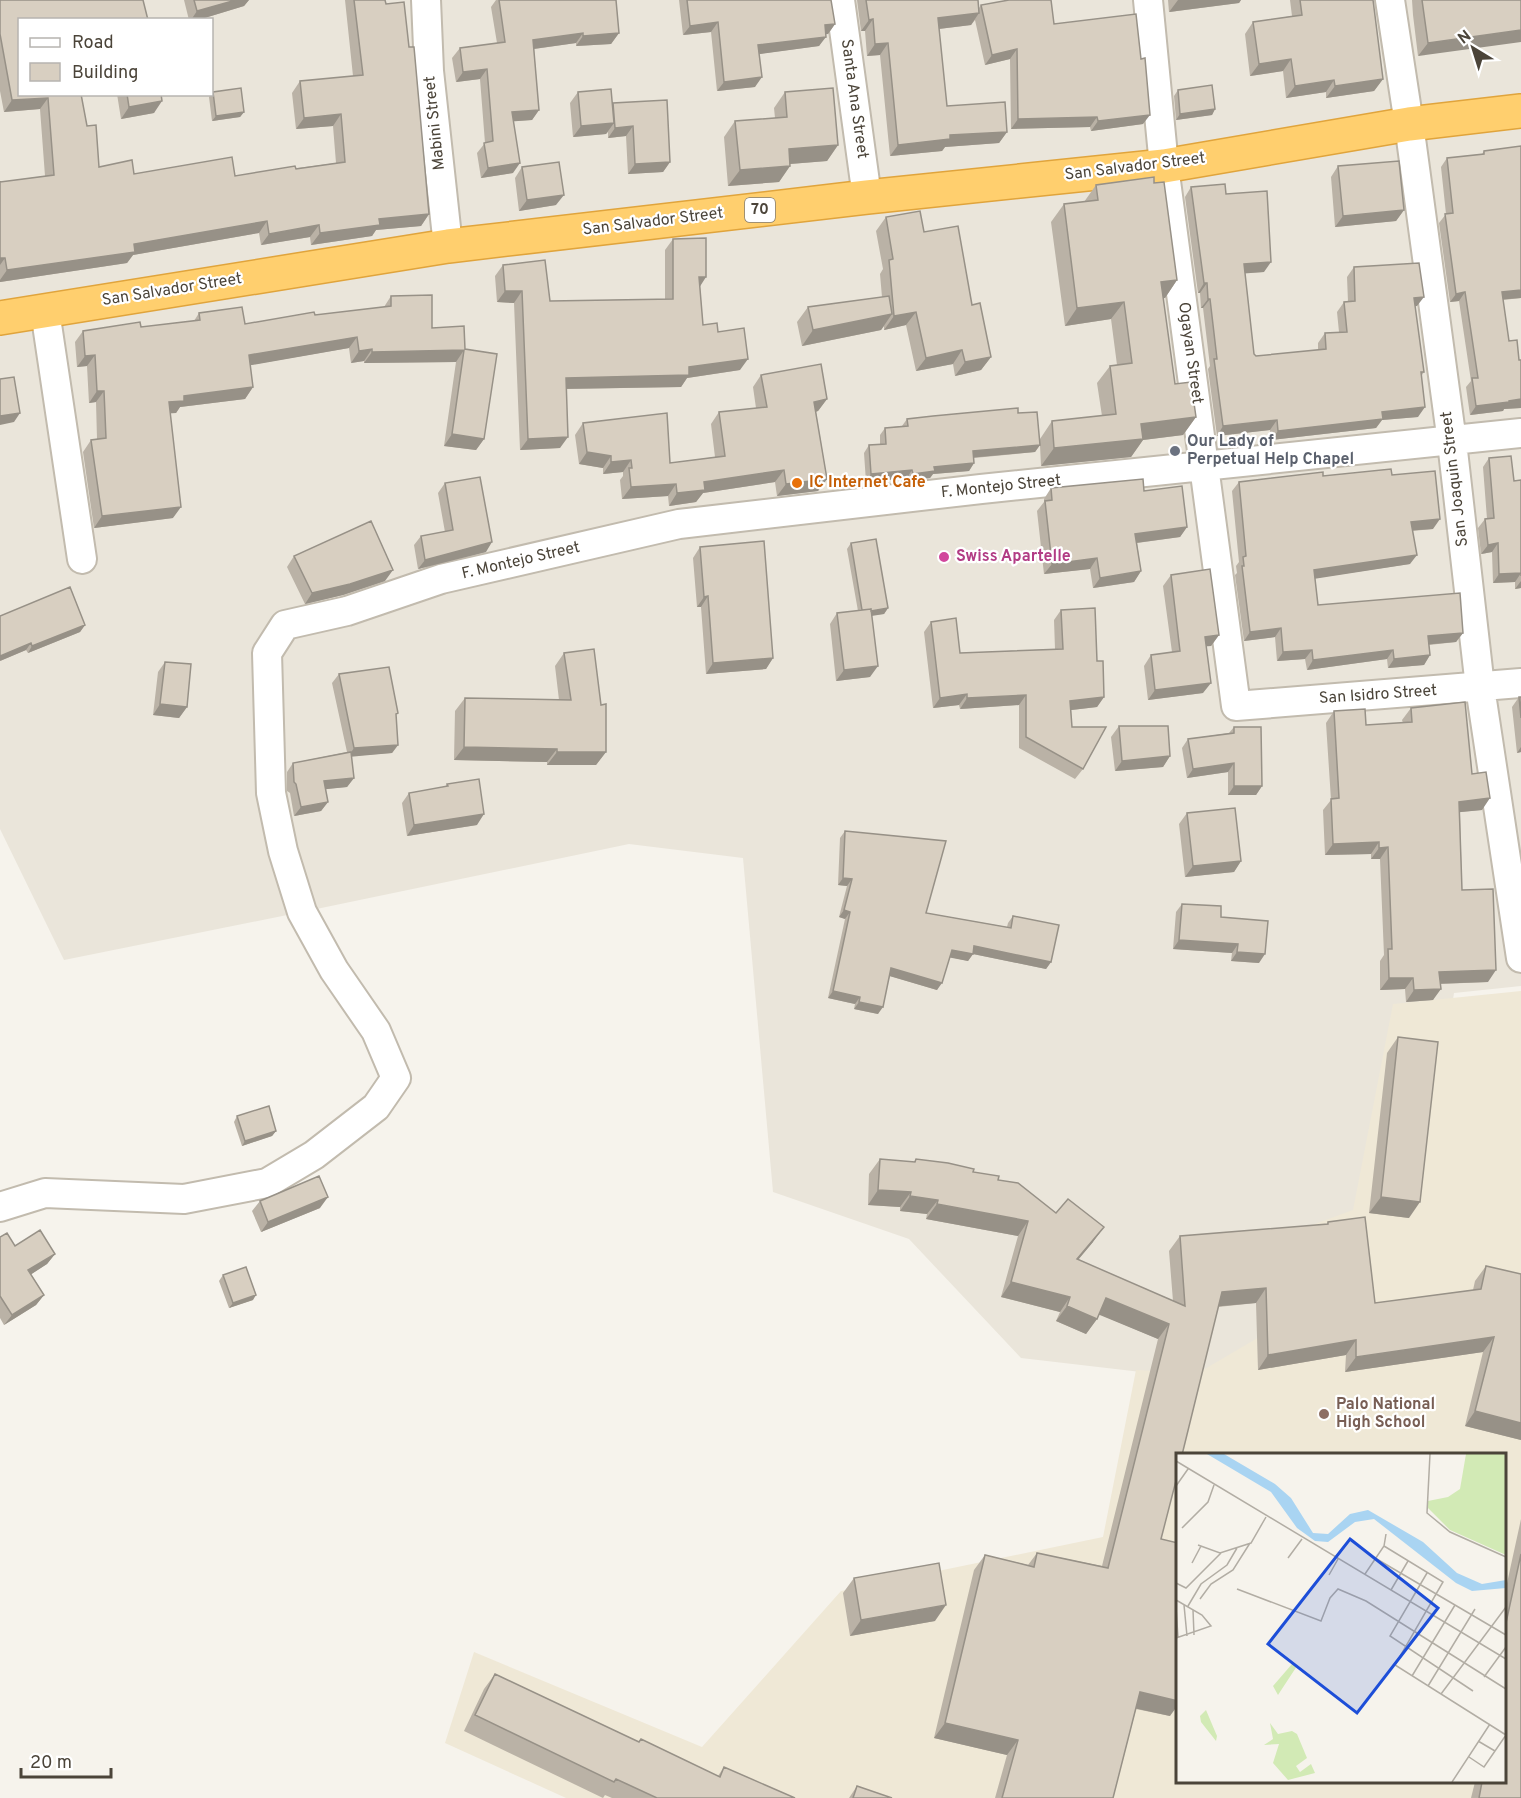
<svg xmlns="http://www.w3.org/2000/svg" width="1521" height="1798" viewBox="0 0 1521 1798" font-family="Overpass,sans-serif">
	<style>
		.residential { fill: #eae5da; fill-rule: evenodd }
		.education { fill: #efe8d6; fill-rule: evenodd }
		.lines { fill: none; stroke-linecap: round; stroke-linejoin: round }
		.street-casing { stroke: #c2bbae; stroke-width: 32 }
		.highway-casing { stroke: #e0a43c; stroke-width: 36 }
		.street { stroke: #fff; stroke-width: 28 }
		.highway { stroke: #ffcf6e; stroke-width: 33 }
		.wall { fill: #bab2a6 }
		.shaded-wall { fill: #979187 }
		.building { fill: #d8cfc1; stroke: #979187; stroke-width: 1.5 }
		.worship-dot { fill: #6b7280; stroke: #fff; stroke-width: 2 }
		.food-dot { fill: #e8710a; stroke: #fff; stroke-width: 2 }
		.hotel-dot { fill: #d1479c; stroke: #fff; stroke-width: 2 }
		.education-dot { fill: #8d6e63; stroke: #fff; stroke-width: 2 }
		.labels { text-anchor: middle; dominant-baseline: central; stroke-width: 4.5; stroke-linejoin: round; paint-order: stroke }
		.shield { fill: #fff; stroke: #817c74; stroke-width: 1.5 }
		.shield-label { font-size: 15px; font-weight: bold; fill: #4b4439 }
		.street-label { font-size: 16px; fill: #4b4439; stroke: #fff }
		.worship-label { font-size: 16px; font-weight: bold; fill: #5b616d; stroke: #fff; text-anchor: start }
		.food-label { font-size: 16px; font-weight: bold; fill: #c56008; stroke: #fff; text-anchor: start }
		.hotel-label { font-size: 16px; font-weight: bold; fill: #b23c85; stroke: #fff; text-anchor: start }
		.education-label { font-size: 16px; font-weight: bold; fill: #785e54; stroke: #fff; text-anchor: start }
		.inset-road { fill: none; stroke: #b2ada4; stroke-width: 1.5 }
		.view { fill: #1d4ed8; fill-opacity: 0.15; stroke: #1d4ed8; stroke-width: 3 }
		.inset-edge { fill: none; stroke: #4b4439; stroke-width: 3 }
	</style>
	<rect width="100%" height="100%" fill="#f6f3ec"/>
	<path class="residential" d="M0,0h1521v986l-67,7 -56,346 -119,49 -258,-30 -112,-119 -136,-47 -30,-334 -114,-14 -327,68 -238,48 -64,-131zM20,20h192v74h-192z"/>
	<path class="education" d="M1521,991v807h-955l-121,-55 29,-91 228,95 139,-156 262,-54 33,-167 62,3 109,-64 -11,-78 57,-21 40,-206zM1178,1454h326v328h-326z"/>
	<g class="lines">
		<g class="street-casing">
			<path id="street" d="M426,0l3,71 19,175
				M840,0l27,197
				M1148,0l16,166 72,540 285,-23
				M1390,0l19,124 43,318 28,245 41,271
				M45,311l37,248
				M0,1207l45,-14 139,6 83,-16 47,-28 62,-48 20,-29 -20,-47 -42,-61 -32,-58 -19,-61 -12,-58 -4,-140 18,-28 62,-14 94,-32 238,-55 302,-35 540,-56"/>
		</g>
		<g class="highway-casing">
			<path id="highway" d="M0,318l448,-72 419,-49 297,-31 245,-42 112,-13"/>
		</g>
		<use href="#street" class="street"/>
		<use href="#highway" class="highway"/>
	</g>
	<path class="wall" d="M0,0l20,20 61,74 6,32 12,41 35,7 101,2 101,-13 -3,-37 -37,3 -4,-36 8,-12 53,-5 -8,-76h40l1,4 23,43 20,167 -8,12 -45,4 -4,6 -61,9 -1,-8 -49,8 -2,-12 -126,22 -6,8 -127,19v-101v1l45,-6 -5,-67 -36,3 -4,-21z
		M184,0h65l-5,6 -46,14h-9z
		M496,0h120l3,33 -8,11 -35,2v-3l-42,6 5,61 -7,10 -18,1 -1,52 -32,5 -4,-25 8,-10 -5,-64 -24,3 -4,-24 8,-10 37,-5 -6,-36z
		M679,0h152l4,24 -7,10h-2l-7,12 -60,8 -4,33 -38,4 -6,-59 -28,3z
		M857,0h121l1,8 2,-3 73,19 89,100 -52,7 -1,-4 -79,2 -1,-70 -25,6 -10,-45 -4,5 -32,4 8,77 60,26 -8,11 -54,4 -3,4 -52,5 -10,-101 -13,1 -2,-25h-4z
		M1168,0h73l-2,3 -70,9z
		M1290,0h83l10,79 -9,12 -48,7v-6l-40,6 -3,-27 -33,5 -5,-42 8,-12 39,-6z
		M1412,0h109l-103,56 -5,-41z
		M1178,90l37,19 -3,6 -36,5 -2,-24z
		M213,92l31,20 -4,5 -28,4 -3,-24z
		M578,92l34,12 1,-1 57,59 -7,10 -35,2 -2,-38 -18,2v-6l-2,2 -33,3 -3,-34z
		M785,92l53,53 -11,16 -37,3v2l-11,16 -51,4 -4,-49 11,-16 40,-3 -1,-10z
		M117,94h44l-7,19 -33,6z
		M1484,151l37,147 -18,2 6,41 10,19h2v48l-17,1 -1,2 -33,4 -4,-28 5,-6 -12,-80 -9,1 -11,-79 7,-9 -5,-47 6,-9 35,-4z
		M1338,166l66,44 -8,11 -61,6 -4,-50z
		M522,167l34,38 -37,6 -4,-33z
		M1154,183l23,97 -12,18h-2l12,86 21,33 -13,18 -40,5 -12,17 -90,9 -1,-21 -5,7 -61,6v5l-5,8 -36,3 -3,4 -23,3v-3l-41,4 -2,-29 5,-8 11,-1v-9l5,-7 17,-2 5,-7 111,-6 22,26 12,-18 50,-5 -5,-33 13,-17 7,-1 -6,-46 -46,7 -14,-104 13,-18 20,-2 12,-17z
		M1191,187l35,7 38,78 -19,1 9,81 2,2 62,-6v-7l7,-10 14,-1 -2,-20 7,-10h4l-1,-25 7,-10 63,39h-2l9,66 -2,3 -4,42 -36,3 -6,8 -105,12 -1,-10 -53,6 -9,-67 2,-3 -7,-58h-2l-1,-15h-2l-13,-96z
		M886,217l38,15 48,73 19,52 -10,13 -26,6 -2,-12 -37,7 -10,-46 -22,5v-4l-3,4 -79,16 -5,-24 11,-15 74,-10 -2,-23 3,-5 -7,-38z
		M673,239l27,48 3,38 15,7 22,38 -53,8 -6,9 -115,2 -6,59 -40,2 -6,-147 -17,-1 -2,-26 8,-11 47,36 115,-2v-49z
		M391,296l41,32 33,21 19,90 -8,11 -32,-4 12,-84 -92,1v-2l-13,2 -2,-15 -99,17 3,22 -8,12 -65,8 -4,6h-6l3,105 -79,10 -11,-76 8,-12 6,-1 -1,-37 -7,1 -2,-37 -10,1 -2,-25 8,-11 58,-4 53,-6 5,-8 46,11 139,-17z
		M761,375l66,24 -9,12 -2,1 11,67 -9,12 -41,5 -2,-14 -72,11 -7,9 -27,4 -1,-10 -46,3 -2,-19 3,-4v-4l-20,2v-6l-24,-4 -4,-29 8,-12 87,40 45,-6 -4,-33 8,-12 37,-4 -3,-21z
		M1489,458l25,23 7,-1v108l-6,1v-7l-22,1 -1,-31 -11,2 -3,-26 7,-9h2l-4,-52z
		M1392,475l41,54 -21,2 -2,33 -95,14 3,27 145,28 -7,9 -27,3 1,10 -6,10 -36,3 -1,-9 -80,11 -2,-11 -28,2 -2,-24 -31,4 -9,-66 2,-2 -1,-7 3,-4 -7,-71 7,-9 84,-6z
		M445,483l41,69 -68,17 -4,-24 7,-9 24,-4 -7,-39z
		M1051,488l93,3 43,36 -7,10 -43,6 4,28 -7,11 -41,6 -3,-19 -46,5 -7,-63 7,-9v-3z
		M851,543l37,65 -4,6 -12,1 -2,62 -34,4 -6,-57 7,-11 21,-2 -11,-62z
		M700,547l73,111 -7,11 -60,5 -5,-67h-4l-4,-49z
		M294,556l91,25 -42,14 -38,9 -18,-37z
		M1171,575l48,60 -8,11h-5l-3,47 -55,7 -4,-34 7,-11 21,-3 -9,-66z
		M70,587l15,38 -5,7 -52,21 -2,-3 -26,11z
		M1061,610l36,51 7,36 -7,10 -26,3 1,17 11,42 -8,10 -56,-31v-43l-59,4 -1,-4 -26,3 -9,-76 7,-10 29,31 95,-4 -1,-29z
		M564,653l42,99 -10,13h-49v-3l-93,-2 1,-49 10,-13 94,2 -4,-34z
		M165,662l22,45 -8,11 -26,-3 5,-43z
		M339,674l57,43 2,28 -6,8 -41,3 3,22 -7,9 -22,2 3,13 -7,9 -27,5 -4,-23 -3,-2v-19l6,-9 54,-11 -15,-69z
		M1519,697h2v55l-4,1 -5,-46z
		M1411,708l61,66 10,36 -22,2 2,78 26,92 -48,2 -7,16 -27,2 -1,-13 -25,1v-29l4,-6 -4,-96h-9v-5l-46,1 -2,-45 8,-10 -5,-77 8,-12 32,14 37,-2 -1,-3z
		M1119,726l51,30 -7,11 -48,4 -4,-34z
		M1234,727l28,59 -6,9h-28v-23l-41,6 -5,-30 6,-9 41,-6z
		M447,784l30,41 -70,11 -5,-33 7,-10 36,-6z
		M1187,813l54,48 -7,11 -49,5 -6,-53z
		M845,831l81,82 81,14 1,-4 5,-7 38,46 -5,7 -73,-15 -5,7 -18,-4 -13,33 -47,-14 -12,38 -24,-5 1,-5 -27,-6 17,-79 -6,-2 8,-31 -9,-1 2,-47z
		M1182,904l39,13 38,46 -28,-2 1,-8 -59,-4 3,-37z
		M1398,1037l11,181 -40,-5 18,-160z
		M237,1116l39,15 -4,5 -30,10 -8,-24z
		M880,1159l34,3 2,-3 57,13 25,8 58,33 37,29 -15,18 95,41 -4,-50 11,-15 146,-11 2,-3 47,81 98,-13 2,-9 11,-15 35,8v166l-56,-14 18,-74 -138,20 1,-17 -88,15 -2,-67 -38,4 -57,232 9,177 -34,-7 -23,89h-118l12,-43 -73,-17 40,-168 11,-15 43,10 9,-12 65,13 56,-227 -59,-25 -2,5 -11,15 -30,-13 4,-9 -59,-15 17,-61 -92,-17 1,-5 -27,-3v-4l-32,-2 1,-31z
		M260,1201l60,7 -59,24 -9,-21z
		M0,1237l15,9 40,8 -8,10 -16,10 13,21 -8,10 -32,20 -4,-7z
		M223,1275l30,25 -24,8 -10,-27z
		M1521,1519v279h-50l4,-16h29v-185z
		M854,1578l81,43 -85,15 -7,-43z
		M495,1674l144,68 2,-3 77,37 6,-9 71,31h-183l-7,-3 -2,3 -139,-67 20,-42z
		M857,1786l35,12h-43z"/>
	<path class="shaded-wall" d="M236,0h13l-5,6 -46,14h-7l6,-9z
		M1178,0h63l-2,3 -70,9z
		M979,13l-8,12 -41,5 8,-12z
		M873,19l-8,12h-4l8,-11z
		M718,22l-7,10 -28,3 7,-9z
		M835,24l-7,10 -10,1 7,-10z
		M1521,30v12l-103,14 10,-13z
		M583,33l-7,10 -50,7 7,-10z
		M619,33l-8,11 -35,2 7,-10z
		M826,37l-7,9 -67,9 6,-10z
		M888,43l-8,12 -13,1 8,-12z
		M1017,49l-7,10 -25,6 7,-10z
		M1291,59l-8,12 -33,5 9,-12z
		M487,69l-7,10 -24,3 7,-10z
		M762,77l-7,10 -38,4 7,-9z
		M1383,79l-9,12 -48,7 9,-12z
		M1334,80l-8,12 -40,6 9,-12z
		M48,98l-8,11 -36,3 8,-12z
		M162,101l-8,12 -33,6 8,-12z
		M1215,109l-3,6 -36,5 4,-6z
		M539,110l-7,10 -27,2 7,-10z
		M244,112l-4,5 -28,4 4,-5z
		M341,114l-8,12 -37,3 8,-11z
		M1150,115l-7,9 -52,7 7,-10z
		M1097,117l-7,10 -79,2 7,-10z
		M614,123l-8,11 -33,3 8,-11z
		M633,126l-7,10 -18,2 7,-10z
		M1007,132l-8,11 -54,4 -3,4 -52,5 8,-11 52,-10z
		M838,145l-11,16 -50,4 12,-16z
		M670,162l-7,10 -35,2 7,-10z
		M520,163l-7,10 -32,5 7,-10z
		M790,166l-11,16 -51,4 12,-16z
		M564,195l-8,10 -37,6 8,-11z
		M1404,210l-8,11 -61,6 8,-11z
		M429,214l-8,12 -45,4 -4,6 -61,9 9,-12 59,-14z
		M267,221l-8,12 -126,22 -6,8 -127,19v-2l7,-10 127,-26z
		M319,225l-9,12 -49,8 8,-11z
		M0,258h5l-5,7z
		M1271,262l-7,10 -27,2 7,-10z
		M699,277h7l-7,11z
		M1177,280l-12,18 -16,2 12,-18z
		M1204,283h3l-7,10h-2z
		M1521,290v8l-25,2 6,-8z
		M505,291h17l-8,12 -17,-1z
		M1465,292l-6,9 -9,1 6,-8z
		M1424,297l-7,9 -9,1 6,-9z
		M1208,299h2l-7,9h-2z
		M1124,302l-13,17 -46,7 12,-18z
		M916,312l-10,13 -22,5 10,-14z
		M892,314l-11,16 -79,16 11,-16z
		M357,337l-8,11 -108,19 8,-12z
		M372,349l-8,12 -13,2 8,-12z
		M464,350l-8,12 -92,1 8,-11z
		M962,350l-9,14 -37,7 10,-13z
		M95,355l-8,11 -10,1 8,-11z
		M991,357l-10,13 -26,6 10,-14z
		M748,359l-8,11 -53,8 -6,9 -123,2 8,-11 123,-11z
		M253,387l-8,12 -65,8 -4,6 -15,1 8,-12 15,-6z
		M97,391h7l-8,11 -7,1z
		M827,399l-9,12 -12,3 8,-12z
		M1521,399v9l-17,1 -1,2 -33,4 6,-9z
		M1425,407l-7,10 -36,3 -6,8 -105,12 7,-9 104,-19z
		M20,413l-6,9 -14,3v-9z
		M1196,417l-13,18 -40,5 -12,17 -90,9 13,-18 87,-24z
		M1277,420l-7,10 -53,6 6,-10z
		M452,434l32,5 -8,11 -32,-4z
		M568,437l-8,11 -40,2 8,-11z
		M1040,445l-5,7 -67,6 5,-7z
		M587,452l24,4 -8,12 -24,-4z
		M631,460l-8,12 -20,2 8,-12z
		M974,463l-5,8 -36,3 -3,4 -23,3 6,-7 21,-7z
		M784,470l-9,12 -72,11 -7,9 -27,4 8,-13 27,-11z
		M912,470l-5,8 -41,4 5,-8z
		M827,479l-9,12 -41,5 9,-12z
		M676,484l-8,12 -46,3 9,-12z
		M181,507l-8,11 -79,10 8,-12z
		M1440,519l-7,10 -29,2 7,-9z
		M1187,527l-7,10 -52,7 7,-10z
		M492,542l-6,10 -68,17 7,-9z
		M1498,543l-6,9 -11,2 7,-9z
		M1417,555l-7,9 -103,16 7,-10z
		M1097,558l-7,11 -46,5 8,-10z
		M393,570l-8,11 -42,14 -38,9 7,-11z
		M1141,571l-7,11 -41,6 7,-10z
		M1521,573l-6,9 -22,1 6,-9z
		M1521,581v7l-6,1z
		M708,596l-7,11h-4l7,-10z
		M888,608l-4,6 -25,4 3,-6z
		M85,625l-5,7 -52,21 4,-7z
		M1281,628l-6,9 -31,4 6,-9z
		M1463,633l-7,9 -34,3 6,-9z
		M1219,635l-8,11 -13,1 7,-10z
		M31,643l-5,7 -26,11v-5z
		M1312,650l-7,9 -28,2 6,-9z
		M1393,650l-6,9 -80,11 6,-10z
		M1430,655l-6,10 -36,3 6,-9z
		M773,658l-7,11 -60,5 7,-11z
		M878,666l-8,11 -34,4 8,-11z
		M1211,683l-8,10 -55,7 7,-10z
		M967,694l-8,11 -26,3 7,-10z
		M1026,695l-7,10 -59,4 7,-11z
		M1104,697l-7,10 -34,4 7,-10z
		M160,704l27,3 -8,11 -26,-3z
		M398,745l-6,8 -44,4 6,-9z
		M464,747l93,2 -10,13 -93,-2z
		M1521,747v5l-4,1z
		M557,752h49l-10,13h-49z
		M1170,756l-7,11 -48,4 7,-10z
		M1234,763l-6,9 -41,6 6,-9z
		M354,778l-7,9 -29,3 6,-9z
		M1234,786h28l-6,9h-28z
		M1490,798l-8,12 -31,3 8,-11z
		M328,802l-7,9 -27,5 7,-9z
		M484,814l-7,11 -70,11 7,-11z
		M1379,842l-8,12 -46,1 8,-11z
		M1388,847l-8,12h-9l8,-11z
		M1241,861l-7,11 -49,5 8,-11z
		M843,878l9,1 -5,7 -9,-1z
		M844,910l6,2 -5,7 -6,-2z
		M1179,940l59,4 -6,9 -59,-4z
		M974,946l77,16 -5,7 -73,-15 -5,7 -21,-4 5,-7z
		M1237,952l28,2 -6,9 -28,-2z
		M891,968l51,15 -5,7 -51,-15z
		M1496,970l-8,12 -57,2 8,-12z
		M1389,978h24l-8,11 -25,1z
		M1441,989l-8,11 -27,2 8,-12z
		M833,991l27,6 -5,7 -27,-6z
		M859,1002l24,5 -5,7 -24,-5z
		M276,1131l-4,5 -30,10 3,-5z
		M878,1190l33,2 -11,15 -32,-2z
		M910,1196l28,4 -11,14 -27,-3z
		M328,1197l-8,11 -59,24 7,-10z
		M1381,1197l39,5 -11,16 -40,-5z
		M937,1204l91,17 -10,15 -92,-17z
		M1104,1227l-11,15 -27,32 11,-15z
		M55,1254l-8,10 -26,17 7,-11z
		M1011,1282l59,15 -10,15 -59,-15z
		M1266,1288l-10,15 -45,4 11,-15z
		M44,1295l-8,10 -32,20 8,-10z
		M256,1295l-3,5 -24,8 4,-5z
		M1106,1298l63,26 -11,15 -63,-26z
		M1067,1306l30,13 -11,15 -30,-13z
		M1494,1337l-11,15 -138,20 11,-15z
		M1356,1340l-10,15 -88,15 10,-15z
		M1475,1411l46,12v17l-56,-14z
		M946,1605l-11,16 -85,15 11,-16z
		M1140,1692l38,9v4l-8,11 -41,-9z
		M945,1723l73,17 -11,15 -73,-17z"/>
	<path class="building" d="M0,0h143l5,20h-128v74h61l6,32 9,-1 3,42 33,-7 2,14 98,-17 3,19 60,-10 1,3 49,-7 -4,-48 -37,4 -4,-37 63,-6 -9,-75h31l1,4 18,-2 5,45h5l15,167 -50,5 1,6 -60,8 -1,-8 -50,9 -2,-13 -133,23 1,8 -128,18 -2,-12h-5v-77v1l54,-7 -6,-77 -36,2 -12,-66z
		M194,0h42l-39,11z
		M499,0h117l3,33 -36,3v-3l-50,7 6,70 -27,2 8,51 -32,5 -4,-25 9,-2 -6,-72 -24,3 -3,-24 45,-6z
		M687,0h144l4,24 -10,1 1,12 -68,8 4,32 -38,5 -6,-60 -28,4z
		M866,0h112l1,13 -41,5 9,88 58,-4 2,30 -57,3v4l-52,6 -10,-102 -13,1 -2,-25 -4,1z
		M1009,0h42l3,24 82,-10 5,45 4,-1 5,57 -52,6 -1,-4 -79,2 -1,-70 -25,6 -11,-50z
		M1300,0h73l10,79 -48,7 -1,-6 -39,6 -4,-27 -32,5 -6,-42 49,-7z
		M1422,0h99v30l-93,13z
		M1212,85l3,24 -35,5 -2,-24z
		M241,88l3,24 -28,4 -3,-24z
		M833,88l5,57 -49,4 1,17 -50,4 -5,-49 52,-4 -2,-25z
		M611,89l3,34 -33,3 -3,-34z
		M127,94h34l1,7 -33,6z
		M667,100l3,62 -35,2 -2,-38 -18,2 -2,-25z
		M1521,146v144l-19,2 7,49 8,-1 2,20h2v39l-12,2v1l-33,4 -4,-28h6l-13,-86 -9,2 -11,-80 8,-1 -6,-55 37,-4v-3z
		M1399,161l5,49 -61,6 -5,-50z
		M559,162l5,33 -37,5 -5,-33z
		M1154,177v6l10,-1 13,98 -16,2 14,102 16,-2 5,35 -55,7 2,15 -89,9 -2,-27 64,-7 -6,-48 22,-3 -8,-61 -47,6 -13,-104 34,-4 -2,-15z
		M1225,184l1,10 41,-3 4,71 -27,2 10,90 2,2 70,-7 -1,-16 22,-1 -3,-30 11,-1 -1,-34 65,-4 5,34 -10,1 10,74h-3l4,35 -43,5 1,7 -105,12 -1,-11 -54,6 -9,-67h3l-7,-60h-2l-1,-16h-3l-13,-96z
		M920,211l4,21 34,-6 14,79 8,-2 11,54 -26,5 -3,-12 -36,8 -10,-46 -22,4 -5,-56 4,-1 -7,-42z
		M706,238v39h-7l4,48 14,-2 1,9 26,-4 4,31 -59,8v8l-123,3 2,59 -40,2 -6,-148h-17l-2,-26 42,-5 5,41 123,-2v-60z
		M432,295v33l32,-2 1,23 32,5 -13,85 -32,-5 12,-84 -92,2v-3l-13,2 -2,-14 -108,18 4,32 -69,9v5l-15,1 12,105 -79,9 -11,-76 15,-2 -2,-47h-7l-2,-36 -10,1 -2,-25 57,-9 1,5 59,-7 -1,-7 43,-6 3,17 69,-12 1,3 76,-9v-10z
		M889,296l3,18 -79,16 -5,-23z
		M821,364l6,35 -13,3 13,77 -41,5 -2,-14 -80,12 1,8 -28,3 -1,-9 -45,3 -2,-19h3l-1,-8 -20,2v-6l-24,-4 -4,-29 84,-10 3,50 55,-7 -6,-44 48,-5 -6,-32z
		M14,377l6,36 -20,3v-37z
		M1018,408v5l19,-1 3,33 -67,6 1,12 -40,4 1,4 -22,3 -1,-4 -41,4 -2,-29 17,-1 -1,-16 23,-2 -1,-7 26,-3z
		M1511,456l3,25 7,-1v96v-3l-22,1 -1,-31 -10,2 -3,-26 9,-1 -5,-60z
		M1391,469l1,6 43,-4 5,48 -29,3 6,33 -103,15 4,35 142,-12 3,40 -35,3 2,19 -36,4 -1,-9 -80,10 -1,-10 -29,2 -2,-24 -31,4 -8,-66h2l-1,-9 3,-1 -7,-74 84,-10v4z
		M480,477l12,65 -67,18 -4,-24 32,-6 -8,-47z
		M1143,479l1,12 38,-5 5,41 -52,7 6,37 -41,7 -3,-20 -45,6 -7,-63 7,-1 -1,-12z
		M371,521l22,49 -43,14 -38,9 -18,-37z
		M876,539l12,69 -17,3v-2l-9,1 -11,-67z
		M764,541l9,117 -60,5 -5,-67 -4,1 -4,-50z
		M1210,569l9,66 -14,2 6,46 -56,7 -4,-35 29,-4 -9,-76z
		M70,587l15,38 -53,21 -1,-3 -31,13v-40z
		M1095,608l2,53h6l1,36 -34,4 2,26h34l-23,42 -57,-32v-42l-59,3v-4l-27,4 -9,-76 25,-4 4,35 103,-4 -2,-39z
		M871,609l7,57 -34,4 -7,-57z
		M594,649l7,56 5,-1v48h-49v-3l-93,-2 1,-49 106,2 -7,-47z
		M165,662l26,2 -4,43 -27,-3z
		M389,667l9,46 -2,1 2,31 -44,3 -15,-74z
		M1519,697h2v21z
		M1465,702l7,72 14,-2 4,26 -31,4 3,88 31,-1 3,81 -57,2 2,17 -27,1 -1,-12h-24l-1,-29h4l-4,-102 -9,1v-6l-46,2 -2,-45 8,-1 -5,-87 31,-2 1,16 46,-3 -1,-14z
		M1119,726h49l2,30 -48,5z
		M1234,727h27l1,59h-28v-23l-41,6 -5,-30 46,-6z
		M351,752l3,26 -30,3 4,21 -27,5 -5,-23 -2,-2 -1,-19z
		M479,779l5,35 -70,11 -5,-32 39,-7 -1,-2z
		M1235,808l6,53 -48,5 -6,-53z
		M845,831l101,10 -20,72 85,15 2,-12 46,9 -8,37 -77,-16 -1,8 -21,-4 -10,33 -51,-15 -8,39 -24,-5 1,-5 -27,-6 17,-79 -6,-2 8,-31 -9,-1z
		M1182,904l39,2v11l47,4 -3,33 -28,-2 1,-8 -59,-4z
		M1398,1037l40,5 -18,160 -39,-5z
		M269,1106l7,25 -31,10 -8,-25z
		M880,1159l35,3 1,-3 32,4 26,6 -1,3 26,4 -1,4 20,3 38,30 12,-14 36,28 -27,32 108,47 -5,-70 148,-12v-2l37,-5 10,86 106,-14 5,-23 35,8v149l-46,-12 19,-74 -138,20v-17l-88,15 -2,-67 -44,4 -40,163h-4v18l-17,66 17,4v158l-38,-9 -27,106h-111l16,-58 -73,-17 40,-168 49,12 3,-14 71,15 61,-244 -63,-26 -9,21 -30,-13 3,-9 -59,-15 17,-61 -91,-17 1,-4 -28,-4 1,-4 -33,-2z
		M319,1176l9,21 -60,25 -8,-21z
		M40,1230l15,24 -27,16 16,25 -32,20 -12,-19v-59l7,-4 8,13z
		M246,1267l10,28 -23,8 -10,-28z
		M1521,1554v244h-42l3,-16h22v-150z
		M939,1563l7,42 -85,15 -7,-42z
		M495,1674l144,68 2,-3 79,38 4,-10 71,31h-138l-41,-19 -2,3 -139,-67z
		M857,1786l35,12h-39z"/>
	<circle class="worship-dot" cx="1175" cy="451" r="6"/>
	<circle class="food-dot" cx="797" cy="483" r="6"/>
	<circle class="hotel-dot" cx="944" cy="557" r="6"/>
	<circle class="education-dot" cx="1324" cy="1414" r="6"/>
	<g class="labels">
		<rect class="shield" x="745" y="198" width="30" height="24" rx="4.5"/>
		<g class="shield-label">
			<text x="760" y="210">70</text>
		</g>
		<g class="street-label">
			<text transform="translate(854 99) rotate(82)">Santa Ana Street</text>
			<text transform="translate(435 123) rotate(-96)">Mabini Street</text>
			<text transform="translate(1135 167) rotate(-7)">San Salvador Street</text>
			<text transform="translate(653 222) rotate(-7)">San Salvador Street</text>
			<text transform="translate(172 290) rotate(-9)">San Salvador Street</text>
			<text transform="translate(1190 353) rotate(82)">Ogayan Street</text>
			<text transform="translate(1455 479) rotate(-97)">San Joaquin Street</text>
			<text transform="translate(1001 487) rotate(-6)">F. Montejo Street</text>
			<text transform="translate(521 561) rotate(-13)">F. Montejo Street</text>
			<text transform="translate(1378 695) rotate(-4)">San Isidro Street</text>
		</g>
		<g class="worship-label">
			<text x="1187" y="442">Our Lady of<tspan x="1187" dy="18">Perpetual Help Chapel</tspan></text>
		</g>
		<g class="food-label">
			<text x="809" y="483">IC Internet Cafe</text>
		</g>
		<g class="hotel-label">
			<text x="956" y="557">Swiss Apartelle</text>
		</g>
		<g class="education-label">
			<text x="1336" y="1405">Palo National<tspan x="1336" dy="18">High School</tspan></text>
		</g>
	</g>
	<g transform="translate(1176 1453)">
		<rect width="330" height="330" fill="#f6f3ec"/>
		<path d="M290,1h40v101l-56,-25 -23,-23 1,-6 20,-4 12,-8zM116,211l5,2 -19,29 -5,-9zM30,257l11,26 -1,5 -15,-19 -1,-6zM94,270l8,11 14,-3 5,3 10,24 -11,8 4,6 11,-8 4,9 -27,7 -15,-17 6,-19 -15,1 9,-6z" fill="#d2eab5"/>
		<path d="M31,1h17l51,30 16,14 22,35 15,1 22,-20 18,-4 55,32 34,31 25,11 24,-4v8l-34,3 -16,-8 -82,-64 -19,3 -27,20 -13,-1 -18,-13 -26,-36z" fill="#a9d4f2"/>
		<path class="inset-road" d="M254,1l-3,59 23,19 56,25M0,8l330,198M0,33l12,-17M6,75l26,-26 6,-17M22,92l22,8 31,-10 15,-26M208,93l59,36 -48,83 111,70M112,105l14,-19M199,105l131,77M16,110l9,-17M251,120l-37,63 83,55M189,121l19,-28 2,-12M153,122l9,-16M0,130l10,5 35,-35M61,136l84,32 9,-23 8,-9 28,12 140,88M215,137l17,-29M24,146l11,-15 22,-14 17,-27M0,147l26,15 9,11 -35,12M8,152l3,31M12,153l13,-22 26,-19 10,-17M0,154l2,31M17,157l1,25M236,223l43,-71M308,224l22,-30M252,233l47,-77M265,241l65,-87M302,288l17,10M293,304l15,10 22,-32M276,329l38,-58"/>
		<path class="view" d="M174,86l88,69 -81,105 -89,-69z"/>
		<rect width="330" height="330" class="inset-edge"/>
	</g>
	<rect x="18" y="18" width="195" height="78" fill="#ffffff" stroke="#b7b4b0" stroke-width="1.5"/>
	<rect x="30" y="38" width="30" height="9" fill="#ffffff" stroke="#b7b4b0" stroke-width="1.5"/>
	<text x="72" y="48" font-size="18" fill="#4b4439">Road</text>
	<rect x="30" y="63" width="30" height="18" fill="#d8cfc1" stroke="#b7b4b0" stroke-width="1.5"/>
	<text x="72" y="78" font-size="18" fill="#4b4439">Building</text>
	<g transform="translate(1473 48) rotate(322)" stroke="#ffffff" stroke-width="4.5" paint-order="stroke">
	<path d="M0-4.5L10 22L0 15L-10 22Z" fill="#4b4439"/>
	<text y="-9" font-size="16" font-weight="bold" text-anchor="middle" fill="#4b4439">N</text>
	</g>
	<path d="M21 1768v9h90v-9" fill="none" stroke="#4b4439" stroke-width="3"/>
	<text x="30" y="1768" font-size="18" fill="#4b4439" stroke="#ffffff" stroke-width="4.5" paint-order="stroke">20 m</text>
</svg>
